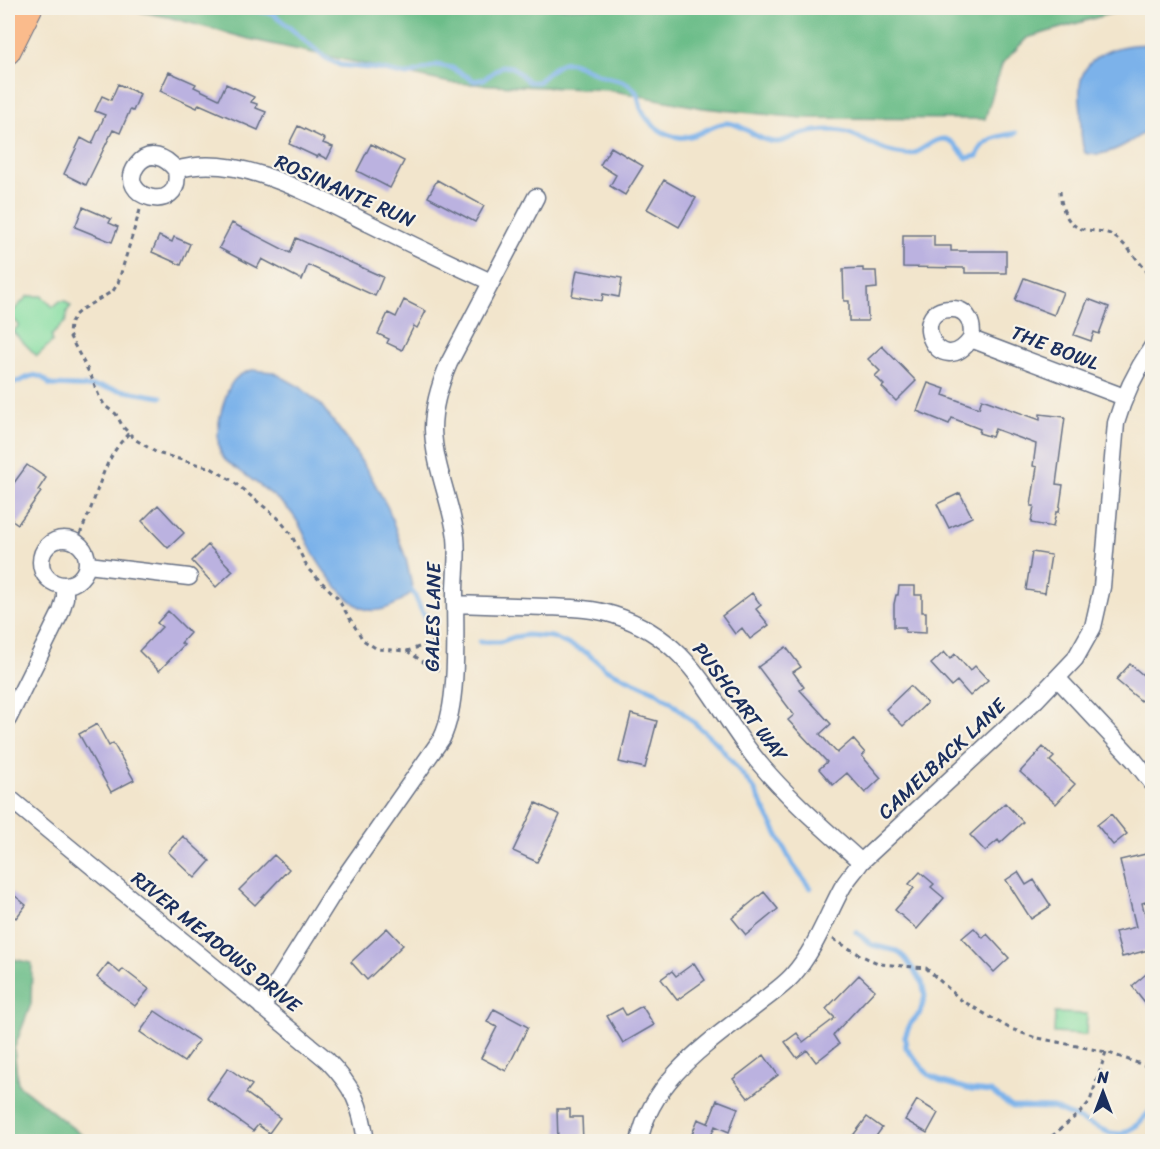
<svg xmlns="http://www.w3.org/2000/svg" width="1160" height="1149" viewBox="0 0 1160 1149" font-family="Sriracha,sans-serif">
	<style>
		.green { fill: #86dea3; stroke: #508680; stroke-width: 1.5 }
		.forest { fill: #6cbd89; stroke: #447674; stroke-width: 1.5 }
		.water { fill: #7bb2ea; stroke: #4b70a4; stroke-width: 1.5 }
		.lines { fill: none; stroke-linecap: round; stroke-linejoin: round }
		.stream { stroke: #7bb2ea; stroke-width: 5 }
		.building { fill: #bbb2e0 }
		.minor-casing { stroke: #666f84; stroke-width: 19 }
		.highway-casing { stroke: #666f84; stroke-width: 26 }
		.path { stroke: #666f84; stroke-width: 3; stroke-dasharray: 4.5 4.5; stroke-linecap: butt }
		.minor { stroke: #fff; stroke-width: 16 }
		.highway { stroke: #fabb8c; stroke-width: 24 }
		.labels { text-anchor: middle; dominant-baseline: central; stroke-width: 4.5; stroke-linejoin: round; paint-order: stroke }
		.street-label { font-size: 20px; fill: #1b2f5e; stroke: #f7f3e8 }
	</style>
	<rect width="100%" height="100%" fill="#f7f3e8"/>
	<filter id="ink" filterUnits="userSpaceOnUse"><feTurbulence type="fractalNoise" baseFrequency=".0167" numOctaves="2"/><feDisplacementMap in="SourceGraphic" scale="12" xChannelSelector="R" yChannelSelector="G"/><feConvolveMatrix kernelMatrix="1 2 1 2 8 2 1 2 1" color-interpolation-filters="sRGB"/></filter>
	<filter id="wash" filterUnits="userSpaceOnUse"><feTurbulence type="fractalNoise" baseFrequency=".008" numOctaves="4" result="noise"/><feDisplacementMap in="SourceGraphic" scale="24" xChannelSelector="R" yChannelSelector="G"/><feGaussianBlur stdDeviation="1.35" result="paint"/><feColorMatrix in="noise" values="0 0 0 0 0 0 0 0 0 0 0 0 0 0 0 0 0 1.4 0 .05"/><feComposite in="paint" operator="in"/></filter>
	<g filter="url(#wash)">
		<rect width="100%" height="100%" fill="#f2e5cc"/>
		<path class="green" d="M28,296h14l11,11 7,-6h5l6,5 -4,5 -1,10 -14,14v7l-15,14 -24,-24 6,-7 -10,-10z
			M1055,1013l32,1 -1,21 -32,-2z"/>
		<path class="forest" d="M120,8h1009l-102,30 -25,26 -17,55 -183,-1 -99,-10 -94,-18 -159,-7 -201,-44 -81,-22z
			M8,958l24,5 -1,41 -17,45 4,35 71,57h-81z"/>
		<path class="water" d="M1152,45v81c-16,13 -46,34 -67,27 -5,-14 -4,-27 -4,-42 -1,-11 -3,-26 2,-37 11,-25 45,-31 69,-29z
			M252,370l21,2 27,15 21,18 27,36 21,32 19,35 18,51 7,32c-11,10 -28,22 -45,19 -20,-4 -47,-41 -56,-59 -7,-14 -12,-29 -22,-40 -15,-16 -33,-27 -50,-40 -5,-4 -11,-7 -15,-11 -12,-14 -6,-43 -1,-58 5,-18 10,-27 28,-32z"/>
		<g class="lines">
			<path class="stream" d="M239,8l33,5 52,44 16,8 39,4 28,6 30,-10 15,3 23,13 9,-2 18,-13 10,1 17,15h9c29,-29 29,-21 62,-7 12,5 23,3 33,13 7,7 5,12 8,20 6,15 23,28 38,29 18,2 30,-12 47,-14 16,-1 31,19 51,19 7,0 14,-5 21,-7 10,-3 26,-5 36,-5 23,1 37,18 59,22 5,1 12,3 18,2 12,-2 24,-19 37,-14 6,2 13,13 19,18l10,-2c7,-18 21,-20 39,-23
				M8,383c17,2 26,-19 42,2l52,2 59,10
				M408,586c11,10 9,25 23,35
				M480,642h20l14,-5 13,-2 25,2 35,16 19,16 49,22 16,11 46,41 37,46 39,76 17,23
				M856,932l16,13 25,6 8,7 17,24 3,14 -5,17 -10,11 -5,13 1,11 23,27 14,7 28,8 20,2 21,15 41,1 57,25 12,1 15,-9 15,-16"/>
		</g>
		<g id="blocks">
			<path class="building" d="M169,72l27,12 -2,3 25,12 7,-15 28,13 -3,5 6,2 -1,4 10,4 -8,18 -59,-26 -2,4 -37,-17z
				M118,84l22,10 -7,17 -3,-1 -10,23 -7,-3 -27,55 -22,-11 17,-36 11,6 13,-29 -10,-4 7,-15 9,4z
				M298,126l27,13 -2,4 10,4 -6,12 -8,-4 -2,2 -28,-13z
				M371,144l33,17 -14,27 -33,-17z
				M611,147l32,19 -18,29 -15,-9 6,-11 -16,-10z
				M437,180l47,26 -9,16 -47,-25z
				M664,180l32,18 -17,29 -32,-18z
				M83,207l28,12 -2,4 9,4 -6,15 -37,-15z
				M232,223l58,30 6,-15 87,39 -8,19 -67,-31 -6,15 -40,-21 -5,9 -38,-20z
				M903,235h31v11h17v5h55v22h-41v-5l-62,-1z
				M159,236l13,6 2,-5 16,7 -9,21 -29,-13z
				M863,268v3h13l1,17 -10,1 1,32h-19v-20h-5l-1,-32z
				M577,270l45,8 -3,19 -16,-3 -1,7 -30,-5z
				M1024,278l39,14 -9,23 -39,-15z
				M1088,299l21,8 -10,27 -5,-2 -3,9 -17,-6z
				M404,300l22,11 -9,17 -3,-2 -12,24 -15,-7 2,-4 -11,-5 10,-21 8,4z
				M882,346l34,35 -20,20 -14,-14 2,-2 -9,-9 5,-5 -12,-12z
				M928,383l17,6 -2,6 36,13 3,-9 58,21v-6l25,3 -9,67 7,1 -4,27h-3l-3,15 -22,-4 3,-17h-3l6,-39 -4,-1 3,-22 -41,-15 -3,8 -13,-4 1,-4 -28,-11 -3,6 -32,-13z
				M27,465l19,13 -8,12 3,2 -23,32 -10,-7v-26z
				M960,493l12,24 -23,11 -12,-24z
				M158,505l26,28 -16,15 -26,-27z
				M208,545l25,26 -17,16 -24,-26z
				M1032,552l19,3 -6,38 -19,-3z
				M899,586h16v9h7v17h4v21l-21,-1v-5h-11v-23l2,-9h2z
				M752,593l9,12 -5,4 13,16 -19,14 -8,-11 -7,6 -13,-18z
				M168,611l22,22 -9,10 3,2 -25,26 -20,-20 23,-24 -5,-4z
				M786,647l15,20 -8,5 11,15 -4,3 31,34 -11,10 17,19 16,-14 12,14 -3,3 19,22 -16,15 -18,-20 -14,12 -14,-16 8,-7 -39,-42 6,-5 -36,-48z
				M944,652l6,7 5,-5 15,17 5,-5 13,14 -18,16 -13,-15 -6,5 -20,-22z
				M1130,664l13,11 9,-10v23l-11,13 -25,-21z
				M910,686l17,17 -24,23 -17,-17z
				M631,714l26,7 -12,47 -26,-6z
				M97,724l12,22 4,-3 21,37 -23,12 -32,-58z
				M1043,747l11,10 -4,4 25,23 -19,20 -36,-32z
				M536,803l24,12 -23,47 -24,-11z
				M1005,803l18,19 -23,21 -2,-3 -13,11 -15,-16z
				M1111,814l16,20 -14,11 -16,-20z
				M183,836l27,25 -15,17 -27,-26z
				M1146,854l6,30v16l-10,3 10,39v7l-30,8 -7,-25 21,-5 -16,-67z
				M274,855l15,14 -34,36 -16,-15z
				M920,872l14,12 -3,3 13,11 -27,31 -22,-19 19,-22 -5,-4z
				M1018,872l8,13 8,-5 17,26 -20,13 -25,-39z
				M8,890l18,15 -10,13 -8,-7z
				M764,892l14,17 -32,26 -14,-17z
				M387,928l16,17 -36,35 -16,-18z
				M974,928l9,10 4,-4 22,24 -15,14 -32,-34z
				M108,963l12,10 3,-4 26,20 -14,17 -38,-29z
				M694,963l11,17 -28,20 -16,-21 11,-8 4,5z
				M1152,969v42l-20,-25z
				M859,975l16,15 -42,45 6,9 -23,18 -9,-12 -10,8 -12,-16 12,-9 6,9 32,-24 -9,-9z
				M642,1006l12,19 -31,18 -16,-27 15,-8 4,7z
				M494,1009l34,18 -22,44 -25,-13 16,-31 -10,-5z
				M155,1011l44,30 -15,21 -44,-30z
				M764,1055l14,20 -30,23 -15,-19z
				M228,1068l24,17 -6,8 34,25 -11,15 -11,-8 -5,6 -46,-33z
				M717,1100l21,8 -9,24 -14,-6 -6,15 -17,-7 6,-15 12,5 -2,-1z
				M917,1100l21,13 -11,20 -22,-13z
				M557,1109h13v8h12l1,25h-25z
				M867,1117l15,11 -10,14h-24z"/>
		</g>
	</g>
	<g filter="url(#ink)">
		<use href="#blocks" fill-opacity="0" stroke="#666f84" stroke-width="1.5"/>
		<g class="lines">
			<g class="minor-casing">
				<path id="minor" d="M176,170c8,48 -63,27 -39,-5 12,-16 29,-8 39,5 63,-19 139,27 194,54 40,20 80,39 121,58
					M971,339c3,-14 -3,-31 -20,-30 -45,0 -12,74 20,30l153,58
					M41 562a23 23 0 1 1 46 0a23 23 0 1 1-46 0Z
					M88,565l101,12
					M455,604c30,1 61,2 91,3 23,1 46,1 68,8 80,25 98,92 146,149 30,36 67,67 101,98
					M1058,679l76,81 18,23
					M8,719l53,-107 4,-14v-12
					M8,797l319,263c26,27 34,44 39,82
					M262,1007l72,-115 108,-154c17,-35 13,-105 13,-146 0,-17 3,-37 1,-55 -5,-36 -22,-71 -23,-108 0,-23 7,-45 16,-66l87,-166
					M639,1142c12,-63 71,-100 118,-137 11,-9 25,-18 35,-29 23,-26 34,-58 50,-88 5,-9 13,-17 19,-26l175,-162 39,-41 18,-32 9,-40 14,-164c8,-28 20,-52 36,-76"/>
			</g>
			<g class="highway-casing">
				<path id="highway" d="M8,52l22,-44"/>
			</g>
			<path class="path" d="M1060,191c1,17 7,37 27,39 8,1 15,1 23,4 17,9 30,30 42,44
				M140,210l-22,73 -5,8 -31,18 -7,6 -5,9 -1,11 22,41 8,20 6,10 11,8 7,13 13,13 21,13 54,15 20,12 47,38 13,16 17,35 28,27 27,44 14,9 30,2 33,-11
				M78,543c2,-13 9,-23 13,-35 11,-30 15,-51 38,-75
				M407,651l24,16 8,3
				M833,939l29,17 18,8 46,4 35,32 48,28 24,9 73,15 46,16
				M1045,1142l38,-32 7,-9 16,-49"/>
			<use href="#minor" class="minor"/>
			<use href="#highway" class="highway"/>
		</g>
	</g>
	<g class="labels">
		<g class="street-label">
			<text transform="translate(345 191) rotate(24)">ROSINANTE RUN</text>
			<text transform="translate(1055 348) rotate(21)">THE BOWL</text>
			<text transform="translate(433 617) rotate(-89)">GALES LANE</text>
			<text transform="translate(740 702) rotate(53)">PUSHCART WAY</text>
			<text transform="translate(942 759) rotate(-43)">CAMELBACK LANE</text>
			<text transform="translate(216 942) rotate(39)">RIVER MEADOWS DRIVE</text>
		</g>
	</g>
	<rect width="1160" height="1149" fill="none" stroke="#f7f3e8" stroke-width="30"/>
	<g transform="translate(1103 1092)" stroke="#f7f3e8" stroke-width="4.5" paint-order="stroke">
	<path d="M0-4.5L10 22L0 15L-10 22Z" fill="#1b2f5e"/>
	<text y="-9" font-size="16" font-weight="bold" text-anchor="middle" fill="#1b2f5e">N</text>
	</g>
</svg>
